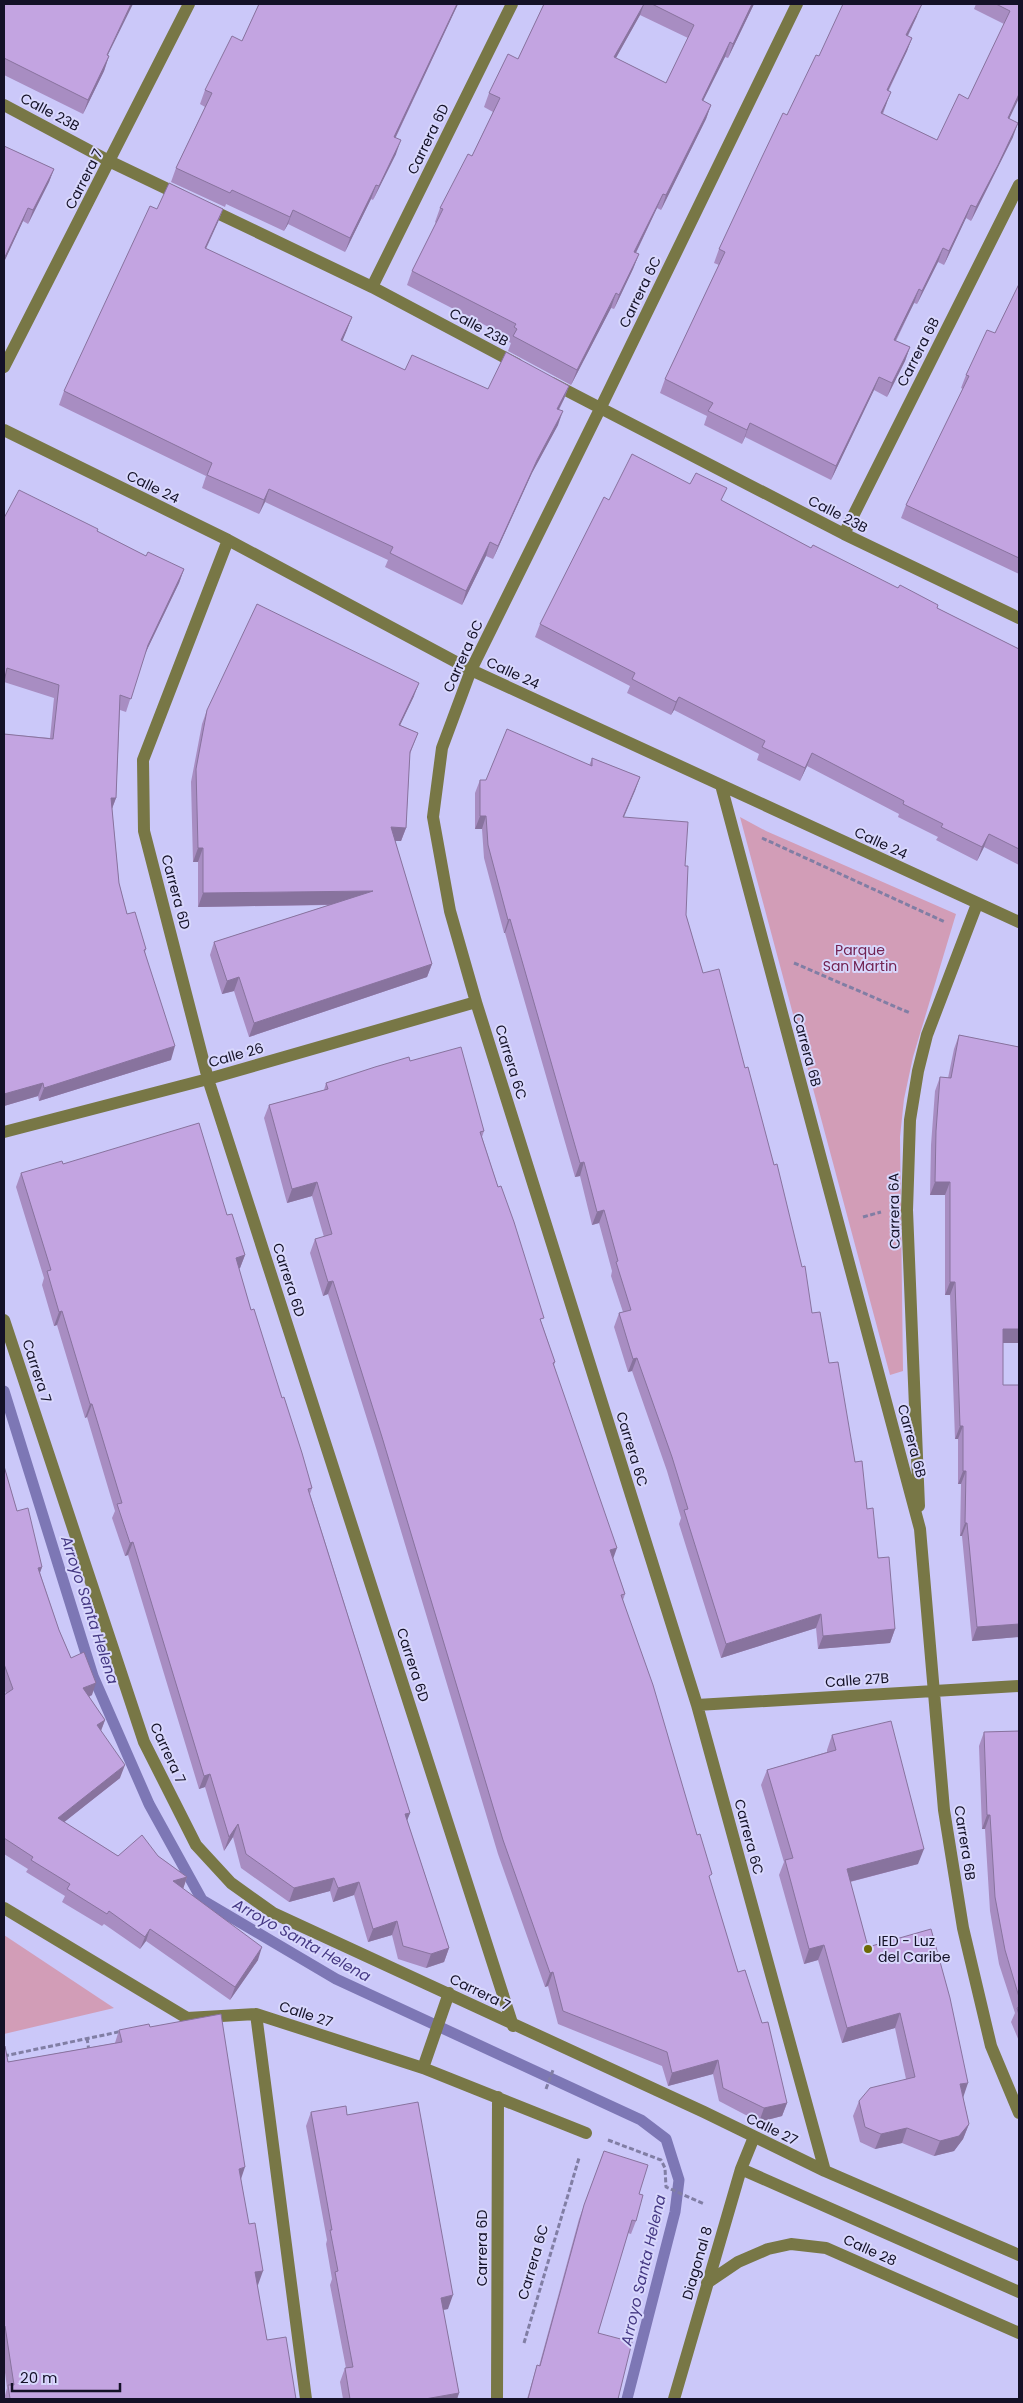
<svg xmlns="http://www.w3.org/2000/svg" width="1023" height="2403" viewBox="0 0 1023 2403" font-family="Poppins,sans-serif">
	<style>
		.green { fill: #d29db7 }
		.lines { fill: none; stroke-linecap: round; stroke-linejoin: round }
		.stream { stroke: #7d77b5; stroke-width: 11 }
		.path { stroke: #817ea4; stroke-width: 3; stroke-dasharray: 5 2.5; stroke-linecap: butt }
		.minor { stroke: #787746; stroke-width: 12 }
		.wall { fill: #a88dc2; fill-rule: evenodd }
		.shaded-wall { fill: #88739e }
		.building { fill: #c3a4e1; stroke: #88739e }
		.poi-dot { fill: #6d6a05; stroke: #d8d7fc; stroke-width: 2 }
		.labels { text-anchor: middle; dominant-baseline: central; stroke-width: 4; stroke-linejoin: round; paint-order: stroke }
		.street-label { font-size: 14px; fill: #141127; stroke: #d8d7fc }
		.park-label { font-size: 14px; fill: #722352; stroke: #d8d7fc }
		.poi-label { font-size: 14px; fill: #141127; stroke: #d8d7fc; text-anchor: start }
		.water-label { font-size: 15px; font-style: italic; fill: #443783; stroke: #d8d7fc }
	</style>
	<rect width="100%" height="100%" fill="#cbc8f9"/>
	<path class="green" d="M740,817l26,14 190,83 -43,143 -9,42 -4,38 3,234 -13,4z
		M4,1935l110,73 -110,26z"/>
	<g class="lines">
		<path class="stream" d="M4,1391l89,285 56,128 53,96 134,79 305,141 25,19 13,41 -4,32 -48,187"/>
		<path class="path" d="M762,838l183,84
			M794,963l116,50
			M863,1217l18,-5
			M87,2038l2,13
			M4,2056l119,-25
			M546,2089l7,-19
			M608,2140l53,20 4,8 1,19 38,17
			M524,2343l55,-185"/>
		<path class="minor" d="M797,4l-197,405 -129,261 -29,78 -9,69 17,94 26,91 221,703 128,466
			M4,105l107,57 71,34
			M207,208l165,79 145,77
			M372,287l140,-283
			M4,367l185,-363
			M552,383l292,151 175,84
			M4,430l224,110 243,130 548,252
			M844,534l175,-349
			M228,540l-85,220 1,71 64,248 305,947
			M721,785l199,744 24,281 19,118 28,118 28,67
			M4,1132l204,-53 268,-77
			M4,1320l140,422 52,103 35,38 42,30 431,199 121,59 194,84
			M919,1506l-12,-296 3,-90 8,-49 9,-36 50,-131
			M697,1705l322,-19
			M4,1908l183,110 69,-4 167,54 163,65
			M256,2014l50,385
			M423,2068l26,-75
			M741,2169l278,123
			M707,2283l31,-21 30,-13 23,-5 35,4 193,85
			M497,2399l1,-302
			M674,2399l67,-230 13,-32"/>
	</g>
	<path class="wall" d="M4,4l105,52 -5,15 -21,43 -79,-39z
		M259,4h199l-62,133v17l-23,46 -2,-1 -26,53 -57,-28 -4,7 -58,-27 -1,3 -54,-25 5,-14 29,-61 -5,-3 5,-14 37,-49z
		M544,4h210l-26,54 -3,-1 -22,44 8,4 -5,14 -45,91 -4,-2 -21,45 3,1 -6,15 -19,40 -3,-1 -40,77 -63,-34 3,-8 -2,-1 1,-4 -103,-53 5,-14 24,-48 -1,-1 5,-14 32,-52 21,-44 -9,-5 5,-14 29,-34zM640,15l48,23 -22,45 -50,-25z
		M976,4h43l-10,115 4,18 -42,84 -5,-3 -22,47 -6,-3 -21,42 -3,-1 -18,38 14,6 -5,14 -18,36 -13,-7 -43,90 -86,-43 -3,7 -38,-19 3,-9 -47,-23 5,-14 54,-114 -5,-2 5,-14 68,-134 32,-59 98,-40 -9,20 4,2 -5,13 -18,39 -3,15 -3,9 54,26 31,-41 36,-75 -30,-15z
		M4,146l50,23 -5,13 -21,42 -5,-3 -19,41z
		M157,209h66l-5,13 -12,27 146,68 -10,24 63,29 83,19 81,-3 -5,13 -5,11 -1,15 -26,48 -39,86 -7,-3 -24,49 -77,-38 3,-7 -123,-58 -6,12 -57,-26 4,-12 -147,-71 5,-14z
		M1019,284v290l-118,-56 5,-13 57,-116 -2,-1 5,-13 29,-42z
		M609,500l113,1 89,47 126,60 82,41v216l-35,-18 -7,14 -41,-21 2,-3 -40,-20 1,-3 -92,-48 -7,15 -43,-21 2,-6 -85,-44 -3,5 -44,-22 3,-7 -95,-49 5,-13z
		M4,518l93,13 49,25 38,13 -5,14 -34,71 -19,58 -6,-2 -4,88 -4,11 7,74 8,31 19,35 -1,3 26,108 -132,41 -1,-5 -34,10v-372l46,4 4,-40 -50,-16z
		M414,696l-14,29 18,8 -8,21 -4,74 -5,13h-6l37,123 -5,13 -178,60 -15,-46 -12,3 -12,-39 4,-13 115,-37 -131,2v-45h-5l-2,-80 11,-58 5,-14z
		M592,758l48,19 -17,40 62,49 1,49 17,58 42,95 67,245 17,50 26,99 12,47 11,49 17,71 -5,14 -72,6 -2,-21 -95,30 -42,-134 2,-6 -14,-47 -35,-100 -4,1 -14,-45 5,-14 4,-1 -12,-36 1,-5 -13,-48 -7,2 -12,-49 -5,1 -70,-244h-1l-20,-75 -2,-29h-7v-36l5,-13h6l103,-14z
		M959,1035l60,12v296h-16v42h16v252l-47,4 -10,-105h-2l1,-52h-3v-45h-3l-5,-144h-5v-100h-15l1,-50 4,-54 5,-14 8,1 6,-29z
		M410,1061l74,70 -2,6 60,187 13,38 -1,3 59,193 12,36 -2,6 115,372 49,131 -5,13 -23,6 -40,-21 -6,-27 -45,12 -6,-20 -104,-42 -10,-38 -3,1 -47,-133 -121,-403 -49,-157 -5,2 -13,-43 5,-14 9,-2 -12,-41 -25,7 -23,-85 5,-13 55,-15 2,-7z
		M63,1164l164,51 18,40 -5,13 -1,1 12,41 61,178 -2,6 100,319 -3,7 42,128 -5,14 -18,6 -28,-9 -6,-24 -24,7 -14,-47 -21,7 -3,-11 -41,11 -48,-34 -8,-31 -9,14 -19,-64 -6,2 -71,-234 -3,1 -13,-38 3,-7 -28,-94 -2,1 -28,-93 -3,1 -12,-41 2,-7 -28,-91 5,-14z
		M4,1466l13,45 25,56 -2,6 19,57 12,28 21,37 -3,2 16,23 -4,11 19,47 -56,44 54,34h40l29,21 -4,12 75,71 -28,40 -84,-59 -6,8 -36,-25 -2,2 -40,-24 3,-6 -39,-24 2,-3 -24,-15v-159l2,-1 -2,-6z
		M1019,1731v310l-8,-19 4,-9 -16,-49 -9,-53 -5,-82h-3l-3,-83 5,-14z
		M832,1735l86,129 -68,18 18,65 95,150 6,27 -6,15 -9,12 -20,5 -32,-13 -27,6 -15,-7 -7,-26 6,-15 47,-22 -11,-51 -53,15 -24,-83 -14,4 -25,-89 5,-13 -23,-77 6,-15 60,-18v-2z
		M150,2027l91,152 17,106h-1l10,55 29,59h-292l3,-11 -3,-23v-319l4,16 107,-19 4,-13z
		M311,2112l36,3 101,194 -5,1 16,83 -2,6h-114l-3,-17 5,-14h1l-16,-83 2,-6 -6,-35 1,-4 -21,-114z
		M604,2151l35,43 -3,27 -5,13 -3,-1 -30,100 20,66h-91l10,-34 2,1 40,-147z"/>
	<path class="shaded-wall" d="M131,4h2l-32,65 6,-14z
		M457,4h1l-69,147 5,-14z
		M644,4l-4,11 -32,57 6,-15z
		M752,4h2l-26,54 5,-14z
		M922,4l-5,12 -16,33 5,-14z
		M912,38l-5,13 -25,52 5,-13z
		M730,42l-5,15 -29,58 6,-15z
		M109,56l-5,15 -21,43 5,-14z
		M891,92l-5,13 -10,21 5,-13z
		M1019,94v4l-16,34 5,-14z
		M711,105l-5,14 -45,91 5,-15z
		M1018,123l-5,14 -42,84 5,-14z
		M401,140l-5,14 -23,46 6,-14z
		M54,169l-5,13 -21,42 5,-14z
		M376,185l-5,14 -26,53 5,-14z
		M663,194l-6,14 -28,59 5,-15z
		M971,205l-5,13 -22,47 5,-14z
		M28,208l-5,13 -19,41v-3z
		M223,209l-5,13 -18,39 5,-13z
		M293,210l-5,14 -4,7z
		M943,248l-5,14 -21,42 5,-13z
		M639,254l-6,15 -19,40 5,-14z
		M919,289l-5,14 -25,50 5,-13z
		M616,293l-5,15 -40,77 6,-15z
		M352,317l-5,13 -10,24 4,-14z
		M910,347l-5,14 -18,36 5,-14z
		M879,377l-5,13 -43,90 5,-14z
		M569,386l-5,13 -12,23 5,-13z
		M563,411l-5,14 -26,48 -39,86 5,-13 39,-86z
		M750,423l-5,14 -3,7 5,-14z
		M269,489l-4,13 -6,12 5,-14z
		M490,542l-4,14 -24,49 4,-14z
		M184,569l-5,14 -36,75 5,-13z
		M419,683l-5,13 -20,42 5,-13z
		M679,697l-5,13 -3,5 5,-13z
		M812,753l-5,13 -7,15 5,-13z
		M640,777l-5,14 -17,40 5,-14z
		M111,798h5l-5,13z
		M480,816h6l-4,13h-7z
		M391,827l15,1 -5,13h-15z
		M989,834l-5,13 -7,14 5,-14z
		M198,848h5l-5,14h-5z
		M373,891l-5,13 -170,3 5,-14z
		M510,919l-5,14h-1l4,-13z
		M432,964l-5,13 -178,60 5,-14z
		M239,977l-5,14 -12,3 5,-13z
		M175,1046l-4,14 -132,41 5,-13z
		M43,1083l-5,13 -34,10v-12z
		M584,1162l-4,14 -5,1 5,-14z
		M317,1182l-5,14 -25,7 5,-14z
		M935,1182h15l-5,13h-15z
		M604,1210l-5,13 -7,2 5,-13z
		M245,1255l-5,13 -9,3 5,-13z
		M333,1281l-5,13 -5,2 5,-14z
		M950,1282h5l-5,13h-5z
		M62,1311l-5,14 -3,1 5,-14z
		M1003,1329h16v14h-21z
		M637,1358l-5,13 -4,1 5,-13z
		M90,1404h2l-5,13 -2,1z
		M960,1426h3l-5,13h-3z
		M963,1471h3l-5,13h-3z
		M965,1523h2l-5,13h-2z
		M133,1542l-5,13 -3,1 5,-13z
		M617,1548l-5,14 -2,-12z
		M42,1567l-5,13 1,-12z
		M821,1614l-5,14 -95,30 5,-14z
		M1019,1624v13l-47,4 5,-14z
		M895,1629l-5,14 -72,6 5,-13z
		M96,1683l-4,12 -14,6 5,-13z
		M105,1720l-5,13 -3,-8z
		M125,1765l-5,13 -67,53 5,-13z
		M210,1774l-5,13 -6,2 5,-13z
		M410,1813l-5,13v-12z
		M987,1815h3l-5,14h-3z
		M238,1824l-5,13 -9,14 5,-14z
		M924,1849l-6,15 -77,20 6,-15z
		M187,1877l-4,12 -10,-8z
		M334,1878l-4,13 -41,11 5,-14z
		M359,1882l-5,13 -21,7 5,-14z
		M397,1921l-5,14 -24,7 5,-13z
		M150,1929l-4,12 -6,8 5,-12z
		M824,1945l-6,15 -14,4 5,-15z
		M262,1947l-4,13 -28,40 5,-13z
		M449,1948l-5,14 -18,6 5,-14z
		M553,1972l-5,14 -3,1 5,-14z
		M900,2013l-5,15 -53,15 5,-15z
		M718,2060l-5,14 -45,12 4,-13z
		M968,2083l-5,15 -3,-14z
		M787,2103l-5,13 -23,6 5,-14z
		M969,2124l-6,15 -9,12 -20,5 6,-15z
		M907,2128l-5,15 -27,6 6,-15z
		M245,2167l-5,15 -1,-13z
		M263,2271l-5,14 -8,2 5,-15z
		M453,2295l-5,14 -12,2 5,-13z
		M459,2393l-2,6h-32z"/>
	<path class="building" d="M4,4h127l-24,51 2,1 -21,44 -84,-42z
		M259,4h198l-63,133 7,3 -22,46 -3,-1 -26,53 -57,-28 -3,7 -58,-27 -2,3 -54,-25 36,-75 -7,-3 27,-54 10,5z
		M544,4h100l-30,53 52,26 28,-58 -42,-21h100l-19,40 -3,-2 -28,58 9,5 -45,90 -3,-1 -29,58 5,2 -20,41 -3,-2 -39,77 -64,-34 4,-7 -3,-2 2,-3 -104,-53 31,-62 -3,-1 28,-54 4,2 28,-58 -11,-5 19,-39 10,5z
		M843,4h79l-16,31 6,3 -25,52 4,2 -10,21 56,27 22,-46 9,5 42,-88 -14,-7h23v90l-11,24 10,5 -20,42 -22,42 -5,-2 -22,46 -6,-3 -21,43 -3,-2 -25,51 16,7 -18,36 -13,-6 -43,89 -86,-43 -3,7 -39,-19 5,-8 -48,-24 60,-127 -6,-3 43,-92 21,-44 4,2 29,-60 3,1z
		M4,146l50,23 -21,41 -5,-2 -24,51z
		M169,183l54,26 -18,39 147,69 -11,23 64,30 7,-15 76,34 18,-37 63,34 -12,23 6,2 -26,49 -39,86 -8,-4 -24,49 -76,-38 3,-6 -124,-58 -5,11 -57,-25 5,-12 -148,-72 86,-185 7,3z
		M1019,284v274l-113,-53 63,-129 -3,-1 21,-45 8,3z
		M632,454l58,30 6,-11 31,15 -6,12 90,48 2,-3 85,43 2,-3 38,20 -1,3 82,41v200l-30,-15 -7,13 -41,-20 2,-3 -40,-20 1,-3 -92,-48 -7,15 -43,-21 3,-6 -86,-44 -3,5 -44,-23 3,-6 -95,-49 64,-127 5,3z
		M19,490l79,39 -1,2 49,25 2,-4 36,17 -36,76 -17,54 -11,-4 -4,103h-5l8,85 8,31 8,-2 11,37 -2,1 31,96 -131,42 -1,-5 -39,11v-360l49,5 6,-54 -52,-17 -3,14v-164z
		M257,604l162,79 -20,42 19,8 -8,19 -4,76 -15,-1 41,137 -178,59 -15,-46 -12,4 -13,-39 159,-51 -170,2v-45h-5l-2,-79 11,-59z
		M507,729l85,37v-8l48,19 -17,40 65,5 -3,44h3l-2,49 17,58 16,-4 26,99 3,-1 26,98 3,-1 25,103 3,-1 7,47 8,-1 9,51 9,-1 17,100 7,-1 5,48 6,-1 5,50 11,-1 6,72 -72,7 -2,-22 -95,30 -42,-134 4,-1 -16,-52 -35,-99 -4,1 -14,-46 12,-3 -15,-48 2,-1 -14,-51 -7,2 -13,-50 -4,1 -70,-244 -2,1 -20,-75 -2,-29h-6v-36h6z
		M959,1035l60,12v282h-16v56h16v239l-42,3 -10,-104h-2l1,-52h-3v-45h-3l-5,-144h-5v-100h-15l1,-51 4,-54 11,1z
		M461,1047l23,84 -4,1 18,55 3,-1 13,36 30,96 -4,1 15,43 -2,1 64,185 -7,2 15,44 -4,1 32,90 44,150 3,-1 12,40 -3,2 29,96 7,-2 17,53 6,-1 19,81 -23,5 -41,-20 -5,-28 -46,13 -5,-21 -104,-41 -10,-39 -3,1 -47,-133 -121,-403 -49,-156 -5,1 -13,-43 17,-5 -15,-52 -25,7 -23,-84 59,-16 -2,-6 49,-16 34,-10 1,4z
		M199,1123l28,92 5,-1 13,41 -9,3 15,52 3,-1 28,89 2,-1 18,56 10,35 -4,1 102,324 -5,1 44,134 -18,6 -28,-8 -6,-25 -24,8 -14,-47 -21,6 -4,-10 -40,10 -48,-34 -8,-30 -9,13 -19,-63 -6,2 -71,-234 -3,1 -13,-39 5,-1 -30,-99h-2l-28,-93 -3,1 -12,-41 4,-1 -30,-97 41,-12 1,3z
		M4,1466l13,45 11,-3 14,59 -4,1 21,62 12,28 13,-6 12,31 -13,5 22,32 -8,5 28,40 -67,53 60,38 24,-21 16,21 29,21 -14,4 89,66 -27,40 -85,-58 -5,8 -36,-26 -2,3 -40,-25 3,-5 -39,-24 2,-3 -29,-19v-143l9,-6 -9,-25z
		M891,1721l33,128 -77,20 21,78 63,-18 19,69 18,85 -8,1 9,40 -10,12 -19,5 -33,-13 -26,6 -16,-7 -6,-26 11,-13 45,-11 -15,-64 -53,15 -23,-83 -15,4 -24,-89 8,-2 -26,-88 69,-20 -4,-15z
		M1019,1731v266l-14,-47 -10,-53 -5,-82h-3l-3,-83z
		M1019,2007v8l-2,-7z
		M221,2014l24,153 -6,2 10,55 6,-1 8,48 -8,1 12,68 19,-3 10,62h-286l-2,-14h6l-9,-59h-1v-280h1l3,16 114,-20 -3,-12 30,-6 1,3z
		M418,2102l35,193 -12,3 18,95 -34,6h-75l-5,-31 8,-1 -18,-95 3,-1 -8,-41h2l-21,-118 35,-6 1,9z
		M604,2151l44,14 -9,29 4,1 -7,26 -4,-1 -34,113 34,9 -14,57h-90l9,-34 3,1 44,-161z"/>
	<circle class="poi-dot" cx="868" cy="1949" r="5"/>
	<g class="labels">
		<g class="street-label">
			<text transform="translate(50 112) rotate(28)">Calle 23B</text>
			<text transform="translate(428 139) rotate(-64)">Carrera 6D</text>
			<text transform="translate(84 179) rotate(-63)">Carrera 7</text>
			<text transform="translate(640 292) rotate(-64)">Carrera 6C</text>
			<text transform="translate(479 327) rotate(28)">Calle 23B</text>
			<text transform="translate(918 352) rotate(-63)">Carrera 6B</text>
			<text transform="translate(153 487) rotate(26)">Calle 24</text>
			<text transform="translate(838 514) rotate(27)">Calle 23B</text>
			<text transform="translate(463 656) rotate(-66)">Carrera 6C</text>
			<text transform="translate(513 673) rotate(25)">Calle 24</text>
			<text transform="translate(881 843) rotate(25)">Calle 24</text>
			<text transform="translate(176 892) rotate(75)">Carrera 6D</text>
			<text transform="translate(807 1050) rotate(75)">Carrera 6B</text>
			<text transform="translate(236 1055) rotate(-16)">Calle 26</text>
			<text transform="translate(511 1062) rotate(73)">Carrera 6C</text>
			<text transform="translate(894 1211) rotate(-91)">Carrera 6A</text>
			<text transform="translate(289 1280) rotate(72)">Carrera 6D</text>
			<text transform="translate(37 1371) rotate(72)">Carrera 7</text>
			<text transform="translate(912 1441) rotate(75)">Carrera 6B</text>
			<text transform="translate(632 1449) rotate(73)">Carrera 6C</text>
			<text transform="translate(413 1665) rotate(72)">Carrera 6D</text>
			<text transform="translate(857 1680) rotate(-4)">Calle 27B</text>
			<text transform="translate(168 1753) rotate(65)">Carrera 7</text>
			<text transform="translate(749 1837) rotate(75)">Carrera 6C</text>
			<text transform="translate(965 1843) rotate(81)">Carrera 6B</text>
			<text transform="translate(480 1992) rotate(26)">Carrera 7</text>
			<text transform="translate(306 2014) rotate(18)">Calle 27</text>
			<text transform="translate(772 2129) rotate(26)">Calle 27</text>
			<text transform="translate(482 2248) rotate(-90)">Carrera 6D</text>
			<text transform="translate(870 2250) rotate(24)">Calle 28</text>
			<text transform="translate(533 2262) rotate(-74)">Carrera 6C</text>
			<text transform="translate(697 2263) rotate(-74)">Diagonal 8</text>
		</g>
		<g class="park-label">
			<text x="860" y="950">Parque<tspan x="860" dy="16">San Martin</tspan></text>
		</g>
		<g class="poi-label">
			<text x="878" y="1941">IED - Luz<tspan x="878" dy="16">del Caribe</tspan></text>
		</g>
		<g class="water-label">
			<text transform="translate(90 1610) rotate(72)">Arroyo Santa Helena</text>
			<text transform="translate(302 1940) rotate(29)">Arroyo Santa Helena</text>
			<text transform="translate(643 2270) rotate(-77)">Arroyo Santa Helena</text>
		</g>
	</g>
	<rect width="1023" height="2403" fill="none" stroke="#141127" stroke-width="10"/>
	<path d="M12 2383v8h108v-8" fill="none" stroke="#141127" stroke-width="2.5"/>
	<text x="20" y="2383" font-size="15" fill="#141127" stroke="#d8d7fc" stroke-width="4" paint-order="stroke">20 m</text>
</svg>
